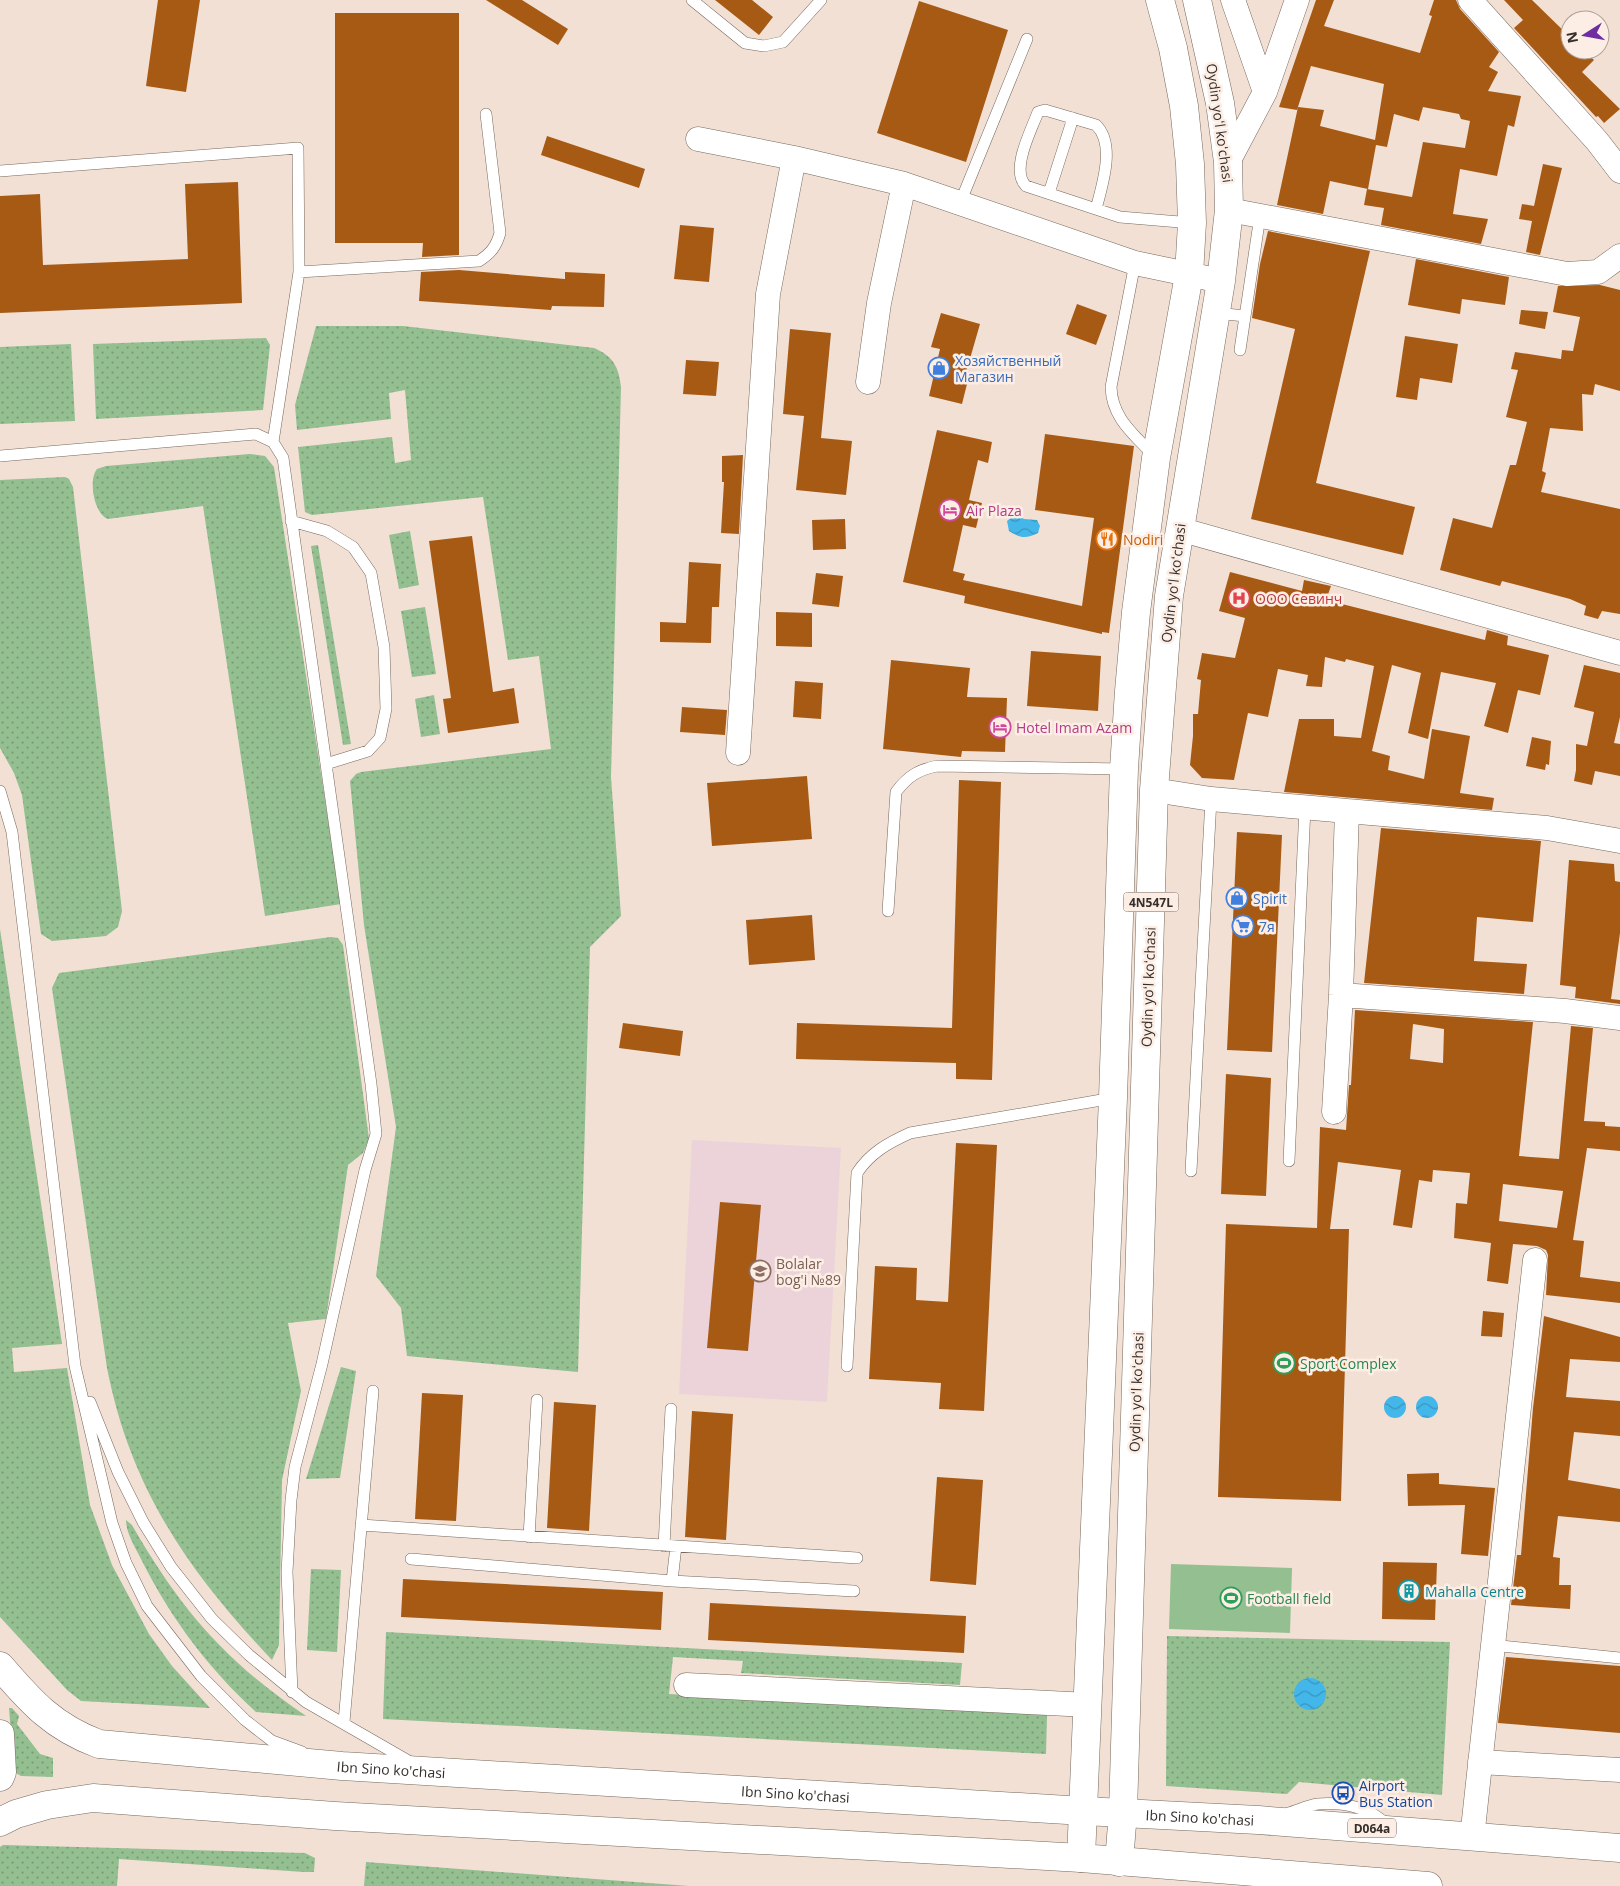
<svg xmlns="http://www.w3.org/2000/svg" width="1620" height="1886" viewBox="0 0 1620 1886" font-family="'Open Sans',sans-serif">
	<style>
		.education { fill: #ecd3da }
		.grass { fill: url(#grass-dots) }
		.pitch { fill: #93bf91 }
		.water { fill: url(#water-waves) }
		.building { fill: #a75a14; fill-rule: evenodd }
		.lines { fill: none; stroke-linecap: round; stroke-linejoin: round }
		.lane-casing { stroke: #77685d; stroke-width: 12 }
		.street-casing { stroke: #77685d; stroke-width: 25 }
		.secondary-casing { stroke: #77685d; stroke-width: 29 }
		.primary-casing { stroke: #77685d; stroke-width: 29 }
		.lane { stroke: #fff; stroke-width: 11 }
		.street { stroke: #fff; stroke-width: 24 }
		.secondary { stroke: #fff; stroke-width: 28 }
		.primary { stroke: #fff; stroke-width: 28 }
		.labels { text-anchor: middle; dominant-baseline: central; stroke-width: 5; stroke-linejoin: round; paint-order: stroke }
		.shield { fill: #fdeee5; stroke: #716862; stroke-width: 1 }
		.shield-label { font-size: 12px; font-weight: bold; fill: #352e2a }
		.street-label { font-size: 14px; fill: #352e2a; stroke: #fdeee5 }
		.shop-label { font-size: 14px; fill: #366cbe; stroke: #fdeee5; text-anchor: start }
		.hotel-label { font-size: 14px; fill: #b23c85; stroke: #fdeee5; text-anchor: start }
		.food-label { font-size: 14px; fill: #c56008; stroke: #fdeee5; text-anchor: start }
		.health-label { font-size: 14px; fill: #be3a42; stroke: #fdeee5; text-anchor: start }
		.education-label { font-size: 14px; fill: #785e54; stroke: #fdeee5; text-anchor: start }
		.leisure-label { font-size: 14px; fill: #27864d; stroke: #fdeee5; text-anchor: start }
		.culture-label { font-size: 14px; fill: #0d838f; stroke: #fdeee5; text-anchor: start }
		.transit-label { font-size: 14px; fill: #164399; stroke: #fdeee5; text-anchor: start }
	</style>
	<defs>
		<pattern id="grass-dots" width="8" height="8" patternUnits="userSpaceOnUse" patternTransform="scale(1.25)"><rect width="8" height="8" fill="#93bf91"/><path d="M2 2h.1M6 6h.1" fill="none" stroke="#799c77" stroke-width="1.8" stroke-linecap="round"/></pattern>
		<pattern id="water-waves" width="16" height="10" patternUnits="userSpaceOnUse" patternTransform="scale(1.25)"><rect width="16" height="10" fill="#43b7ea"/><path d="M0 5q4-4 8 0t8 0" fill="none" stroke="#3995be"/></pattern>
	</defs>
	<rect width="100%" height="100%" fill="#f2e0d4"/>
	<path class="education" d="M692,1140l149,8 -14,254 -148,-8z"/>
	<path class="grass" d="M316,326h87l191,22c19,8 25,19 27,39l-10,390 10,139 -31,31 -12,425 -171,-16 -6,-48 -25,-32 20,-149 -32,-202 -14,-144 6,-7 5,-2 190,-23 -12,-93 -31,4 -25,-163 -171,18 -7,-3 -7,-65 94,-10 3,26 16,-3 -6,-70 -16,3 2,26 -94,11 -2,-25z
		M266,338l4,7 -7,65 -167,9 -3,-75z
		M71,344l4,77 -75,3v-77z
		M250,454l15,2 9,11 67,437 -76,12 -62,-410 -95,13c-14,-5 -20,-39 -11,-50l9,-3z
		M65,477l4,2 4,8 49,424 -4,16 -12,9 -54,5 -11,-7 -19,-139 -8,-22 -14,-25v-268z
		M410,531l9,54 -20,4 -10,-54z
		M318,545l33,199 -8,1 -32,-199z
		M425,607l11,67 -24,3 -11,-66z
		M434,695l6,39 -19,3 -6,-38z
		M0,929l62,415 -50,4 2,24 53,-4 23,137 22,60 37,69 23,32 38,42 -129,-7 -14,-11 -67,-73z
		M331,937l7,1 5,7 26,194 -6,14 -15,12 -22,154 -38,4 13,68 -19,89 -3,165 -7,15c-83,-88 -141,-170 -165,-292l-55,-380 7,-15z
		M341,1367l15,4 -16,107 -34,1z
		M126,1520l6,5c48,84 94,137 174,191l-50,-4c-47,-43 -84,-92 -113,-149 -6,-13 -17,-29 -17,-43z
		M311,1569l30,1 -4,82 -30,-2z
		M386,1632l576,31 -2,22 -219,-12 2,-12 -70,-4 -4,37 378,21 -1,39 -663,-35z
		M1167,1636l283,6 -8,153 -143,-13 -12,12 -121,-8z
		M9,1708h3l7,8 -2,8 23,30 13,4v19l-32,-1 -7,-4z
		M3,1845l302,8 10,5 -1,14h-11l-184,-13 -2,27h-117v-39z
		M366,1862l323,24h-325z"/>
	<path class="pitch" d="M1171,1564l121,4 -2,65 -121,-4z"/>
	<path class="water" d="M1019,516l5,3 13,1 3,6 -2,7c-12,6 -18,5 -29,-2l-2,-10 5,-4z
		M1416 1407a11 11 0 1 1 22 0a11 11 0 1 1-22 0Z
		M1384 1407a11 11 0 1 1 22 0a11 11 0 1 1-22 0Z
		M1294 1694a16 16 0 1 1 32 0a16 16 0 1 1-32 0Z"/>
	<path class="building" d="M158,0h42l-14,92 -40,-6z
		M486,0h36l46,29 -10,16z
		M715,0h37l21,17 -14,18z
		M1316,0h18l-10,26 96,27 12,-37 -3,-1 5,-15h22l4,9 39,43 -10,15 9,5 -10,19 33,5 -7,31 -6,-2 -11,51 -37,-7 -7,45 35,5 -7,25 -100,-19 3,-17 -20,-3 3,-16 45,8 11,-55 42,6 5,-27 -9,-2 -2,-5 -36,-7 -4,14 -25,-7 -7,33 -11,-2 -8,44 -38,-8 -7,33 -46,-9 21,-98 26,3 -4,16 55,14 9,-56 -73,-18 -14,44 -18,-3z
		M1504,0h28l38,37v13h13l11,10 -12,12 38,37 -16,14 -6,-7 -2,1 -82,-89 9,-8z
		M919,1l89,29 -42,132 -89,-29z
		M335,13h124v242l-37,2 1,-14h-88z
		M547,136l98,33 -6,19 -98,-33z
		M1543,164l19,4 -22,87 -14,-3 6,-31 -13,-2 3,-15 12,2z
		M238,182l4,121 -242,10v-117l40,-2 3,71 145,-6 -3,-75z
		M680,225l34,3 -5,54 -35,-3z
		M1268,231l102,20 -54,232 99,24 -12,48 -152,-36 44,-190 -43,-11 8,-54z
		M1416,259l93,18 -4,28 -43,-6 -2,15 -52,-9z
		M459,270l106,9v-7l40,2 -1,33 -52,-1 -1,4 -132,-9 2,-29z
		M1600,285l20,5v101l-25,-7 -2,11 -11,-1 1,37 -33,-3 -8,43 4,2 -5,19 79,17v105l-18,-3 -4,8 -14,-4 2,-9 -16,-7 -68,-18 -2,5 -60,-16 13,-52 39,10 18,-63h6l11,-43 -21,-5 12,-47 -7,-1 4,-17 46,7 1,-9 11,1 7,-34 -27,-5 5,-26z
		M1077,304l30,11 -11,30 -30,-11z
		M1521,310l27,2 -3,17 -26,-5z
		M941,313l39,11 -15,52h4l-7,28 -33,-8 11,-47 -9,-2z
		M790,329l41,4 -10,105 31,3 -6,54 -50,-5 8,-74 -21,-2z
		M1405,336l53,8 -6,39 -32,-5 -3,22 -21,-3z
		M686,360l33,2 -3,34 -33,-2z
		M937,430l55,12 -4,21 -10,-3 -9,40 13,3 -6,25 -13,-3 -10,46 12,3 -2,6 119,26 12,-88 -59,-8 10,-76 89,12 -25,187 -7,-1v2l-138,-31 1,-7 -62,-14z
		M743,455l-4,79 -18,-1 3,-51h-2v-26z
		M845,519l1,30 -33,1 -1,-30z
		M472,536l21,156 21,-4 5,35 -71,10 -5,-34 8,-1 -22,-157z
		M689,562l32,2 -2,43h-7l-1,36 -51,-1v-20l26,1z
		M1230,572l72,19 2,-11 27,6 -5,14 159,40 2,-10 21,6 -1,9 42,10 -9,40 -22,-5 -10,43 -24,-7 12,-43 -55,-11 -13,67 -20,-6 13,-60 -29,-8 -20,86 18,5 -2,14 36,9 8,-50 38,7 -10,57 34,5 -2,12 -208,-18 15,-73h35v17l27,2 13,-72 -28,-7 -1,3 -20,-5 -3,30 -16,-1 2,-11 -30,-6 -10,48 -20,-4 -14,67 -32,-2 -12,-13 3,-29v-22h5l3,-34 -4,-1 5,-26 33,5 10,-40 -26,-7z
		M816,573l27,3 -4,31 -27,-3z
		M776,612l36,1v34l-36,-1z
		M1031,651l70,5 -3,55 -71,-5z
		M891,660l79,8 -3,29 40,1 -2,54 -43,-1 -1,6 -78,-8z
		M1584,665l36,8v44l-6,26 6,1v32l-25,-5 -3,14 -18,-4 2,-11v-26l11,2 7,-34 -20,-5z
		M795,681l28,2 -2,36 -28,-2z
		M682,707l45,3 -2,25 -45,-3z
		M1532,737l19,4 -2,24 -3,-1 -1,6 -19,-4z
		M807,776l5,63 -100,7 -5,-63z
		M959,780l42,2 -9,298 -36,-1v-16l-160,-4 1,-36 155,5z
		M1381,828l160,13 -8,81 -56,-5 -3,44 53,3 -3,30 -160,-11z
		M1237,832l45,3 -10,217 -45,-2z
		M1569,860l45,4 1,17 5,1v51l-9,66 9,1v4l-45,-6 1,-11 -16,-2z
		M812,915l3,45 -66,5 -3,-45z
		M1355,1010l178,12 -14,134 40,3 12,-133 22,2 -9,93 21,1v4l15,1v24l-33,-3 -14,92 11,1 -4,36 40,5v21l-74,-8 2,-40 -2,-5 -9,-4 -24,-2 -5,40 -21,-3 4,-38 -37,-5 2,-35 11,1 3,-31 -37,-3 -1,12 -13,-2 -7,48 -19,-3 8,-55 -63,-8 -8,67h19l-8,272 -123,-4 8,-273 91,4 3,-101 26,3 3,-45h2zM1413,1024l31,5 -1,34 -33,-4zM1503,1184l60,7 -6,37 -58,-7z
		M623,1023l60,8 -3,25 -61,-8z
		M1226,1074l45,4 -5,118 -45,-2z
		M956,1143l41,2 -13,266 -45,-2 2,-26 -72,-4 6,-113 42,2 -1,32 32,2z
		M720,1202l41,3 -13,146 -41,-3z
		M1483,1311l21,2 -2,24 -21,-1z
		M1544,1316l76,21v25l-50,-3 -4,38 54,4v35l-46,-4 -6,48 52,9v33l-62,-6 -5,41 7,1 -1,27h12l-1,24 -59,-4 6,-50h4l12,-147z
		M422,1393l41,2 -7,126 -41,-2z
		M554,1402l42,3 -7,126 -42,-3z
		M692,1411l41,3 -7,126 -41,-3z
		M1439,1473v11l56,4 -7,68 -27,-2 4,-49 -57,1 -1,-32z
		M937,1477l46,3 -7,105 -46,-4z
		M1383,1562l54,1 -2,57 -53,-1z
		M403,1579l260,13 -2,38 -260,-13z
		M710,1603l256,13 -2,37 -256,-13z
		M1506,1657l114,9v67l-122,-10z"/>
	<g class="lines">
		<g class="lane-casing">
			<path id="lane" d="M692,0l53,43 19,3 19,-4 38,-42
				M0,171l298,-23 1,124 -26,170
				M1049,193l24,-75
				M960,203l67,-164
				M1096,209c6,-23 20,-65 0,-84l-51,-15 -7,2c-7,19 -28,58 -12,74l94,31 72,6
				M1135,263l-24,124c1,32 24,48 44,70
				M299,272l180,-11c12,-8 17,-14 21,-28l-14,-119
				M1216,313l29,3
				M1240,350l20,-134
				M0,456l256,-22 17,8 10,16 88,626 5,50 -11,36 -43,194 -27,103 -4,33 -4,72 5,120
				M291,521l36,10 26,16 18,26 13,74 2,62 -6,29 -12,13 -42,13
				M0,791l12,41 63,534 37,157 14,40 21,43 54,70 44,44 27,21 30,11
				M888,911l8,-119c12,-16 22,-22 41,-26l187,3
				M1289,1161l16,-354
				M1191,1171l20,-372
				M847,1366l10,-193c13,-20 31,-30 53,-40l203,-35
				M90,1402l28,70 25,50 28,45 41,52 37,36 57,47 106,61
				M361,1525l496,33
				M529,1537l8,-137
				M664,1546l7,-137
				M411,1559l261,22 182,10
				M672,1581l4,-35
				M1491,1645l129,13
				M344,1722l29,-331
				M1288,1813c9,-2 20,-8 30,-9 24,-2 52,3 69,21"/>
		</g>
		<g class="street-casing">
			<path id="street" d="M1233,0l32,92
				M1470,0l127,141 23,30
				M698,139l96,19 110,26 231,79 86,18
				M1228,162l37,-70 32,-92
				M1229,210l338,64 31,-2 22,-16
				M868,382l11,-79 25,-119
				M1179,529l441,124
				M738,753l30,-459 26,-136
				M1154,790l57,9 136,12 -6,184 -7,117
				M1347,811l200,17 73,13
				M1341,995l224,16 55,7
				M686,1685l403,20
				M1480,1762l140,8
				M1472,1838l63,-578"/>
		</g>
		<g class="secondary-casing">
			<g id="secondary">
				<path id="s1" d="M0,1666c31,36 53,61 99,78l243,22 742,45"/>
				<path d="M0,1734l2,38 -2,5"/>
				<path d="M0,1822l16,-8 31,-9 46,-7 242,18 746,42"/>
			</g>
		</g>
		<g class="primary-casing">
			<g id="primary">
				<path d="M1160,0l13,48 11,58 6,58 2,59 -3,52 -33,183 -20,154 -7,79 -5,78 -11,329 -32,760 347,28"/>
				<path id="s2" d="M1084,1811l174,9 362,28"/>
				<path d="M1119,1862l4,-50 31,-1022 15,-194 52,-315 8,-71 -1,-48 -8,-59 -23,-103"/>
			</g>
		</g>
		<use href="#lane" class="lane"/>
		<use href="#street" class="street"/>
		<use href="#secondary" class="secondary"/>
		<use href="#primary" class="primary"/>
	</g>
	<defs>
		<g id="shop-ring" transform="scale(1.125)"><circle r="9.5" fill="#fdeee5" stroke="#3f7fe0" stroke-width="1.5"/><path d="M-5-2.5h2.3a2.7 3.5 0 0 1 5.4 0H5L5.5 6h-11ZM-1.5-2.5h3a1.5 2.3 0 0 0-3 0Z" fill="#3f7fe0"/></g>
		<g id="hotel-ring" transform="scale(1.125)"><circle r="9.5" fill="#fdeee5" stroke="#d1479c" stroke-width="1.5"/><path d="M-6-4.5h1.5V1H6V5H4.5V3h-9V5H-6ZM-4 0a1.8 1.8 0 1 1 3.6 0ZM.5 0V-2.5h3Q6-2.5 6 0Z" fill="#d1479c"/></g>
		<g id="restaurant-ring" transform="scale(1.125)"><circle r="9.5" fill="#fdeee5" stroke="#e8710a" stroke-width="1.5"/><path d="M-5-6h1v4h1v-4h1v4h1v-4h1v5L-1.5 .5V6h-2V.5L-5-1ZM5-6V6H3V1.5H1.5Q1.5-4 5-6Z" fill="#e8710a"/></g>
		<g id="hospital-ring" transform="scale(1.125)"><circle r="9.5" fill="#fdeee5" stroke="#e0444e" stroke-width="1.5"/><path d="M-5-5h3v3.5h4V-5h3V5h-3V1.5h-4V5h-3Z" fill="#e0444e"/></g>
		<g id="supermarket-ring" transform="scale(1.125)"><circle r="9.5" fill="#fdeee5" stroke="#3f7fe0" stroke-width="1.5"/><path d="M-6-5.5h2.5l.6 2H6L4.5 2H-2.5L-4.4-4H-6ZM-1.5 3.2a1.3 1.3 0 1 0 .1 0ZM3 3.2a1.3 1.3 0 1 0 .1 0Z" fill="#3f7fe0"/></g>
		<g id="school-ring" transform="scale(1.125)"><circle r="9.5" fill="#fdeee5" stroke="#8d6e63" stroke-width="1.5"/><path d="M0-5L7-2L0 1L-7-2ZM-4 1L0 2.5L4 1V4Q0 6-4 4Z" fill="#8d6e63"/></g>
		<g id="stadium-ring" transform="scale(1.125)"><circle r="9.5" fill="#fdeee5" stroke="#2e9e5b" stroke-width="1.5"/><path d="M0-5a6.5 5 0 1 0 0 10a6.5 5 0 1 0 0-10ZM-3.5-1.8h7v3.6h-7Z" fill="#2e9e5b"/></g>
		<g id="building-ring" transform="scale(1.125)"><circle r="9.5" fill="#fdeee5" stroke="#0f9aa8" stroke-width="1.5"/><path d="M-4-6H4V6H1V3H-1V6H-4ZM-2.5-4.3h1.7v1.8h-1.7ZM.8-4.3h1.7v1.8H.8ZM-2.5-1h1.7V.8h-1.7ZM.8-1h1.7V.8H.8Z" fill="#0f9aa8"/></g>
		<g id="bus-ring" transform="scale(1.125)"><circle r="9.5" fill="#fdeee5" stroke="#1a4fb4" stroke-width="1.5"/><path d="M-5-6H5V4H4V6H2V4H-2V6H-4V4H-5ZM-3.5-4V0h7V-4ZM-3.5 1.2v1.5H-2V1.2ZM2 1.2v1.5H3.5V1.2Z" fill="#1a4fb4"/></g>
	</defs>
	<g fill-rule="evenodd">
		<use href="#shop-ring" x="939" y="368"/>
		<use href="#hotel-ring" x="950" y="510"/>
		<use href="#restaurant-ring" x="1107" y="539"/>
		<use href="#hospital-ring" x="1239" y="598"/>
		<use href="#hotel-ring" x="1000" y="727"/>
		<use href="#shop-ring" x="1237" y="898"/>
		<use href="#supermarket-ring" x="1243" y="926"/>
		<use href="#school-ring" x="760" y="1271"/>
		<use href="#stadium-ring" x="1284" y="1363"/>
		<use href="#building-ring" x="1409" y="1591"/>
		<use href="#stadium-ring" x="1231" y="1598"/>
		<use href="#bus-ring" x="1343" y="1793"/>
	</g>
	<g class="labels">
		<g class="shield">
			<rect x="1123.5" y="892.5" width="55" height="19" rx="4"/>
			<rect x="1348" y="1818.5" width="48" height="19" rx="4"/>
		</g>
		<g class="shield-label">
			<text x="1151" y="902">4N547L</text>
			<text x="1372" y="1828">D064a</text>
		</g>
		<g class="street-label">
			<text transform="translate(1220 123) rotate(82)">Oydin yoʻl koʻchasi</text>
			<text transform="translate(1173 583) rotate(-83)">Oydin yoʻl koʻchasi</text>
			<text transform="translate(1148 987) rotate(-88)">Oydin yoʻl koʻchasi</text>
			<text transform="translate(1136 1392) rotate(-88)">Oydin yoʻl koʻchasi</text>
			<text stroke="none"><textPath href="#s1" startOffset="421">Ibn Sino ko'chasi</textPath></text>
			<text stroke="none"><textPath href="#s1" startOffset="826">Ibn Sino ko'chasi</textPath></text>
			<text stroke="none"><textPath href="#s2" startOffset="116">Ibn Sino ko'chasi</textPath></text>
		</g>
		<g class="shop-label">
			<text x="955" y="360">Хозяйственный<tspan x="955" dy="16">Магазин</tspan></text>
			<text x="1253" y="898">Spirit</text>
			<text x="1259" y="926">7я</text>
		</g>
		<g class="hotel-label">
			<text x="966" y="510">Air Plaza</text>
			<text x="1016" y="727">Hotel Imam Azam</text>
		</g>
		<g class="food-label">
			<text x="1123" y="539">Nodiri</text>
		</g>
		<g class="health-label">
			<text x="1255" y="598">ООО Севинч</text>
		</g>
		<g class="education-label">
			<text x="776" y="1263">Bolalar<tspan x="776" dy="16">bog'i №89</tspan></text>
		</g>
		<g class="leisure-label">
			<text x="1300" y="1363">Sport Complex</text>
			<text x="1247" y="1598">Football field</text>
		</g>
		<g class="culture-label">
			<text x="1425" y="1591">Mahalla Centre</text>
		</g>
		<g class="transit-label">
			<text x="1359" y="1785">Airport<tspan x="1359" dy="16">Bus Station</tspan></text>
		</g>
	</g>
	<g transform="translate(1585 35) rotate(259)"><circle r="24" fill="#fdeee5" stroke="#ada19a"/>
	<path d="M0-4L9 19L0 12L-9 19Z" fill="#6f2da2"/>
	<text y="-8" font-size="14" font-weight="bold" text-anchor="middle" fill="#352e2a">N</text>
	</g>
</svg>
